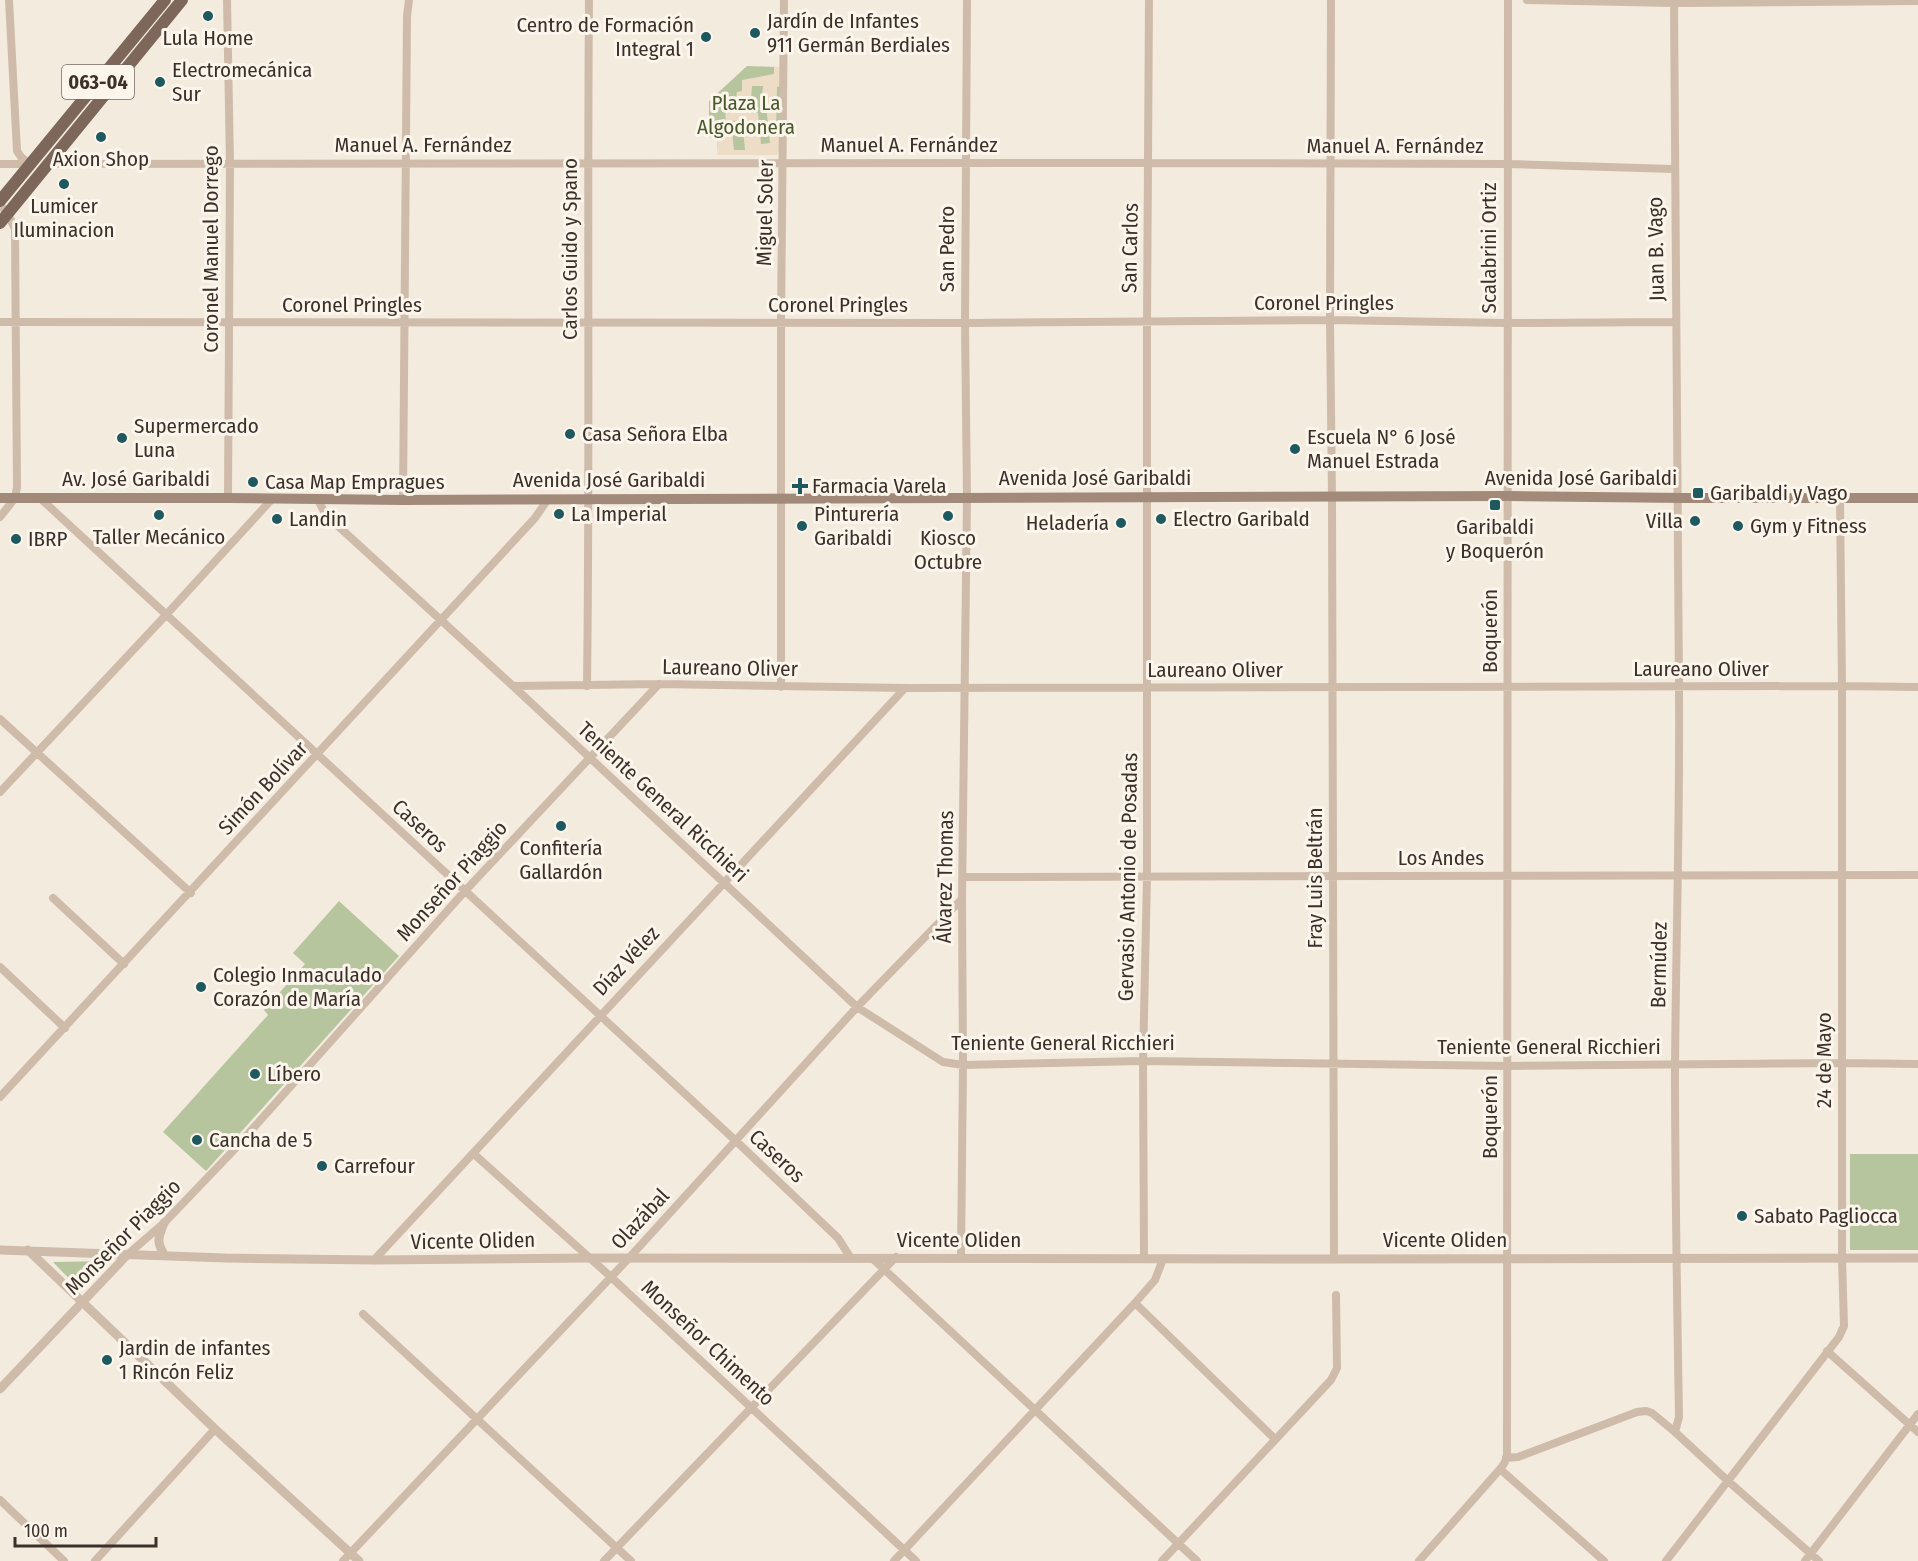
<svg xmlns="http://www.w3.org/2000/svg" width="1918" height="1561" viewBox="0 0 1918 1561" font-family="'Fira Sans Condensed',sans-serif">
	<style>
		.green { fill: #b7c59e }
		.plaza { fill: #edddc6; fill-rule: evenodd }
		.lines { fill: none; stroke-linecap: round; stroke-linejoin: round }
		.minor { stroke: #cebbaa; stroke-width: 8 }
		.tertiary { stroke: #cebbaa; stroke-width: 9 }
		.secondary { stroke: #a28a7b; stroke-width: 10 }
		.primary { stroke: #7d675a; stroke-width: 12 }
		.poi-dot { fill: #1d595f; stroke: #fbf5ec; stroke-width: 2 }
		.labels { text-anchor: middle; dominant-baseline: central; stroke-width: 6; stroke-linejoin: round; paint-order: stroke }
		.shield { fill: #fbf5ec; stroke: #756b64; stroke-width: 1.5 }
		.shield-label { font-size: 20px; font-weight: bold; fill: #3b302a }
		.poi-label { font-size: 21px; fill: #3b302a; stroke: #fbf5ec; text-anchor: start }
		.park-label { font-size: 21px; fill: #485a2c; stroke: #fbf5ec }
		.street-label { font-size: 21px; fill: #3b302a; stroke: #fbf5ec }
	</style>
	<rect width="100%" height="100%" fill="#f4ebdf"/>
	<path class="green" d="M747,66l34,1 -2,84 -3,4h-58l-1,-17 -8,-1v-36z
		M339,901l60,55 -193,215 -43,-39 105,-117 -4,-5 41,-46 -12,-11z
		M1850,1154h68v96h-68z
		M108,1261l-29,28 -26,-27z"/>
	<path class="plaza" d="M774,67h7v19l-4,1 -1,46 4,2 -1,16 -3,4h-58l-1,-17 8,-1 1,-38 10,-1 1,-6 5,-1v-11l32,-6zM752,86h11l-2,19h5l4,38 -9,1 -3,-31h-8zM742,120l3,30h-11l-3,-29z"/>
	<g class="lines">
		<path class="minor" d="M9,0l8,151 4,6 9,7
			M227,0l3,163 -2,335
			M1331,0l-1,320 2,177 2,762
			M1527,0l147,3 244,-2
			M1674,0c0,230 2,460 5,691 1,125 -3,251 -4,377 0,116 2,232 4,349l-4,15
			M0,164h31
			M46,164l1103,-1 358,1 166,5
			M0,205l8,9 7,15 2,258 -2,11 -15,19
			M0,322l965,1 365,-3 176,3 169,-1
			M40,498l696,643 102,97 12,19
			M318,500l8,15 187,171 344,321 86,55 20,3 180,-4 365,5 334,-3 76,1
			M403,500l4,-484 2,-16
			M513,686l146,-2 246,4 933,-2 80,1
			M587,686c3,-229 0,-457 2,-686
			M781,687v-364l3,-323
			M0,719l191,174
			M0,792l166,-177 106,-116
			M964,877l954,-2
			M53,898l71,66
			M0,967l65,61
			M0,1097l535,-579 13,-19
			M474,1154l137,123 305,284
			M127,1255l37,-32 68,-71 233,-261 194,-207
			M961,1257l2,-192 -1,-166 5,-401 -2,-175 2,-323
			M872,1258l325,303
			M1144,1258l-1,-197 4,-184v-555l2,-322
			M374,1260l531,-572
			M1135,1303l140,136
			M363,1314l268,247
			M1827,1351l91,81
			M1506,1458l12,-1 119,-45 9,-1 6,2 23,19 53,49 91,80
			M1500,1469l104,92
			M0,1500l64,61
			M95,1561l120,-132
			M343,1561l286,-303 228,-251 105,-108
			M604,1561l292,-304
			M894,1561l241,-258 20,-23 8,-21
			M1162,1561l169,-181 6,-12 -1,-73
			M1419,1561l82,-93 4,-6 2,-7 1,-1455
			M1666,1561l173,-224 5,-11 -2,-68v-572l-2,-187
			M1805,1561l113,-147"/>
		<path class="tertiary" d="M164,1223c-6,15 -8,19 1,33
			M0,1250l225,8 149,2 215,-2 745,1 584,-1
			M28,1250l187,179 144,132
			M0,1389l127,-134"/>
		<path class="secondary" d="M0,498h228l175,2 1104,-4 177,2h234"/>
		<path class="primary" d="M0,201l165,-201
			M0,223l182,-223"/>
	</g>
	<g class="poi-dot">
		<circle cx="208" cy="16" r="6"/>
		<circle cx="755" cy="33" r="6"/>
		<circle cx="706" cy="37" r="6"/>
		<circle cx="160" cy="82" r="6"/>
		<circle cx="101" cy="137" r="6"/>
		<circle cx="64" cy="184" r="6"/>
		<circle cx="570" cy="434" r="6"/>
		<circle cx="122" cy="438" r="6"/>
		<circle cx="1295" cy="449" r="6"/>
		<circle cx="253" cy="482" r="6"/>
		<path d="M797 477h6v6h6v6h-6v6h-6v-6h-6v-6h6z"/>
		<rect x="1692" y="487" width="12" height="12" rx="3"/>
		<rect x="1489" y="499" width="12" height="12" rx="3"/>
		<circle cx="559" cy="514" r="6"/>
		<circle cx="159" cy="515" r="6"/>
		<circle cx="948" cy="516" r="6"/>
		<circle cx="277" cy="519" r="6"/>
		<circle cx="1161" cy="519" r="6"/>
		<circle cx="1695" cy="521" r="6"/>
		<circle cx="1121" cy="523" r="6"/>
		<circle cx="802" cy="526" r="6"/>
		<circle cx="1738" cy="526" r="6"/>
		<circle cx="16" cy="539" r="6"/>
		<circle cx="561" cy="826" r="6"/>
		<circle cx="201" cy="987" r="6"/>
		<circle cx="255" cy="1074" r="6"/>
		<circle cx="197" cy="1140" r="6"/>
		<circle cx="322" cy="1166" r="6"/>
		<circle cx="1742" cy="1216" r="6"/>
		<circle cx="107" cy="1360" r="6"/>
	</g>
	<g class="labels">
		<rect class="shield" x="62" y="65" width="72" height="34" rx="4.5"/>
		<g class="shield-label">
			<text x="98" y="82">063-04</text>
		</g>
		<g class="poi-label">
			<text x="767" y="21">Jardín de Infantes<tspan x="767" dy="24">911 Germán Berdiales</tspan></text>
			<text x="694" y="25" text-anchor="end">Centro de Formación<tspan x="694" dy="24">Integral 1</tspan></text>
			<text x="208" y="38" text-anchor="middle">Lula Home</text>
			<text x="172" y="70">Electromecánica<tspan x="172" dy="24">Sur</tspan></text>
			<text x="101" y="159" text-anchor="middle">Axion Shop</text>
			<text x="64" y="206" text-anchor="middle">Lumicer<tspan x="64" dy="24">Iluminacion</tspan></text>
			<text x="134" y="426">Supermercado<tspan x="134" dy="24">Luna</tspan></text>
			<text x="582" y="434">Casa Señora Elba</text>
			<text x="1307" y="437">Escuela N° 6 José<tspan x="1307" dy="24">Manuel Estrada</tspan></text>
			<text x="265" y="482">Casa Map Empragues</text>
			<text x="812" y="486">Farmacia Varela</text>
			<text x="1710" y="493">Garibaldi y Vago</text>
			<text x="571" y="514">La Imperial</text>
			<text x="814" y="514">Pinturería<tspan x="814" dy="24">Garibaldi</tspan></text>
			<text x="289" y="519">Landin</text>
			<text x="1173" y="519">Electro Garibald</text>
			<text x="1683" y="521" text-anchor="end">Villa</text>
			<text x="1109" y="523" text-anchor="end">Heladería</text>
			<text x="1750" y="526">Gym y Fitness</text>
			<text x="1495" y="527" text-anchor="middle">Garibaldi<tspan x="1495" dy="24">y Boquerón</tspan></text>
			<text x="159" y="537" text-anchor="middle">Taller Mecánico</text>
			<text x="948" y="538" text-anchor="middle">Kiosco<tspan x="948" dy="24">Octubre</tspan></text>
			<text x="28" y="539">IBRP</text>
			<text x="561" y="848" text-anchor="middle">Confitería<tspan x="561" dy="24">Gallardón</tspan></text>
			<text x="213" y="975">Colegio Inmaculado<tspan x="213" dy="24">Corazón de María</tspan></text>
			<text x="267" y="1074">Líbero</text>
			<text x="209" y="1140">Cancha de 5</text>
			<text x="334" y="1166">Carrefour</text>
			<text x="1754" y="1216">Sabato Pagliocca</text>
			<text x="119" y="1348">Jardin de infantes<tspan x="119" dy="24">1 Rincón Feliz</tspan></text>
		</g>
		<g class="park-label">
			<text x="746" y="103">Plaza La<tspan x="746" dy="24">Algodonera</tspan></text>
		</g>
		<g class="street-label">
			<text x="423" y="145">Manuel A. Fernández</text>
			<text x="909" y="145">Manuel A. Fernández</text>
			<text x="1395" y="146">Manuel A. Fernández</text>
			<text transform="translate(765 213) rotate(-89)">Miguel Soler</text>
			<text transform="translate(1130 248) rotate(-89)">San Carlos</text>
			<text transform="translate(1489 248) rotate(-90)">Scalabrini Ortiz</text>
			<text transform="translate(211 249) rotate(-90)">Coronel Manuel Dorrego</text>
			<text transform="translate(570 249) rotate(-90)">Carlos Guido y Spano</text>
			<text transform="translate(947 249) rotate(-90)">San Pedro</text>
			<text transform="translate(1656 249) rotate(-91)">Juan B. Vago</text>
			<text x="1324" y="303">Coronel Pringles</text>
			<text x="352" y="305">Coronel Pringles</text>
			<text x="838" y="305">Coronel Pringles</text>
			<text x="1095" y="478">Avenida José Garibaldi</text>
			<text x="1581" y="478">Avenida José Garibaldi</text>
			<text x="136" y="479">Av. José Garibaldi</text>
			<text x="609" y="480">Avenida José Garibaldi</text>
			<text transform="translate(1490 631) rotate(-90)">Boquerón</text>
			<text transform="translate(730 668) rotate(1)">Laureano Oliver</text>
			<text x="1701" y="669">Laureano Oliver</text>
			<text x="1215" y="670">Laureano Oliver</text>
			<text transform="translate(263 788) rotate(-47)">Simón Bolívar</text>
			<text transform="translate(663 802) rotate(43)">Teniente General Ricchieri</text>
			<text transform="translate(420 826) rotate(43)">Caseros</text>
			<text x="1441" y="858">Los Andes</text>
			<text transform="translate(945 877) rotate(-89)">Álvarez Thomas</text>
			<text transform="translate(1128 877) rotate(-89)">Gervasio Antonio de Posadas</text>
			<text transform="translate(1315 878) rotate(-90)">Fray Luis Beltrán</text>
			<text transform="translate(452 881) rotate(-48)">Monseñor Piaggio</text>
			<text transform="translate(626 961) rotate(-47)">Díaz Vélez</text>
			<text transform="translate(1659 965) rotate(-89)">Bermúdez</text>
			<text x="1063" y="1043">Teniente General Ricchieri</text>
			<text x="1549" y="1047">Teniente General Ricchieri</text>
			<text transform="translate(1824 1060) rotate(-90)">24 de Mayo</text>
			<text transform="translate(1490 1117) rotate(-90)">Boquerón</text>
			<text transform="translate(777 1156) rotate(43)">Caseros</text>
			<text transform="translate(640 1219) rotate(-47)">Olazábal</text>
			<text transform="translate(123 1237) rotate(-45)">Monseñor Piaggio</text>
			<text x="959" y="1240">Vicente Oliden</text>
			<text x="1445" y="1240">Vicente Oliden</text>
			<text transform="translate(473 1241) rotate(-1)">Vicente Oliden</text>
			<text transform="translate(708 1343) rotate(43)">Monseñor Chimento</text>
		</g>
	</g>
	<path d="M15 1537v9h141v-9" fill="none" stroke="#3b302a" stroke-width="3"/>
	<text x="24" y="1537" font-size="18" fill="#3b302a" stroke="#fbf5ec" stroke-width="4.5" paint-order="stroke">100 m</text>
</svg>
